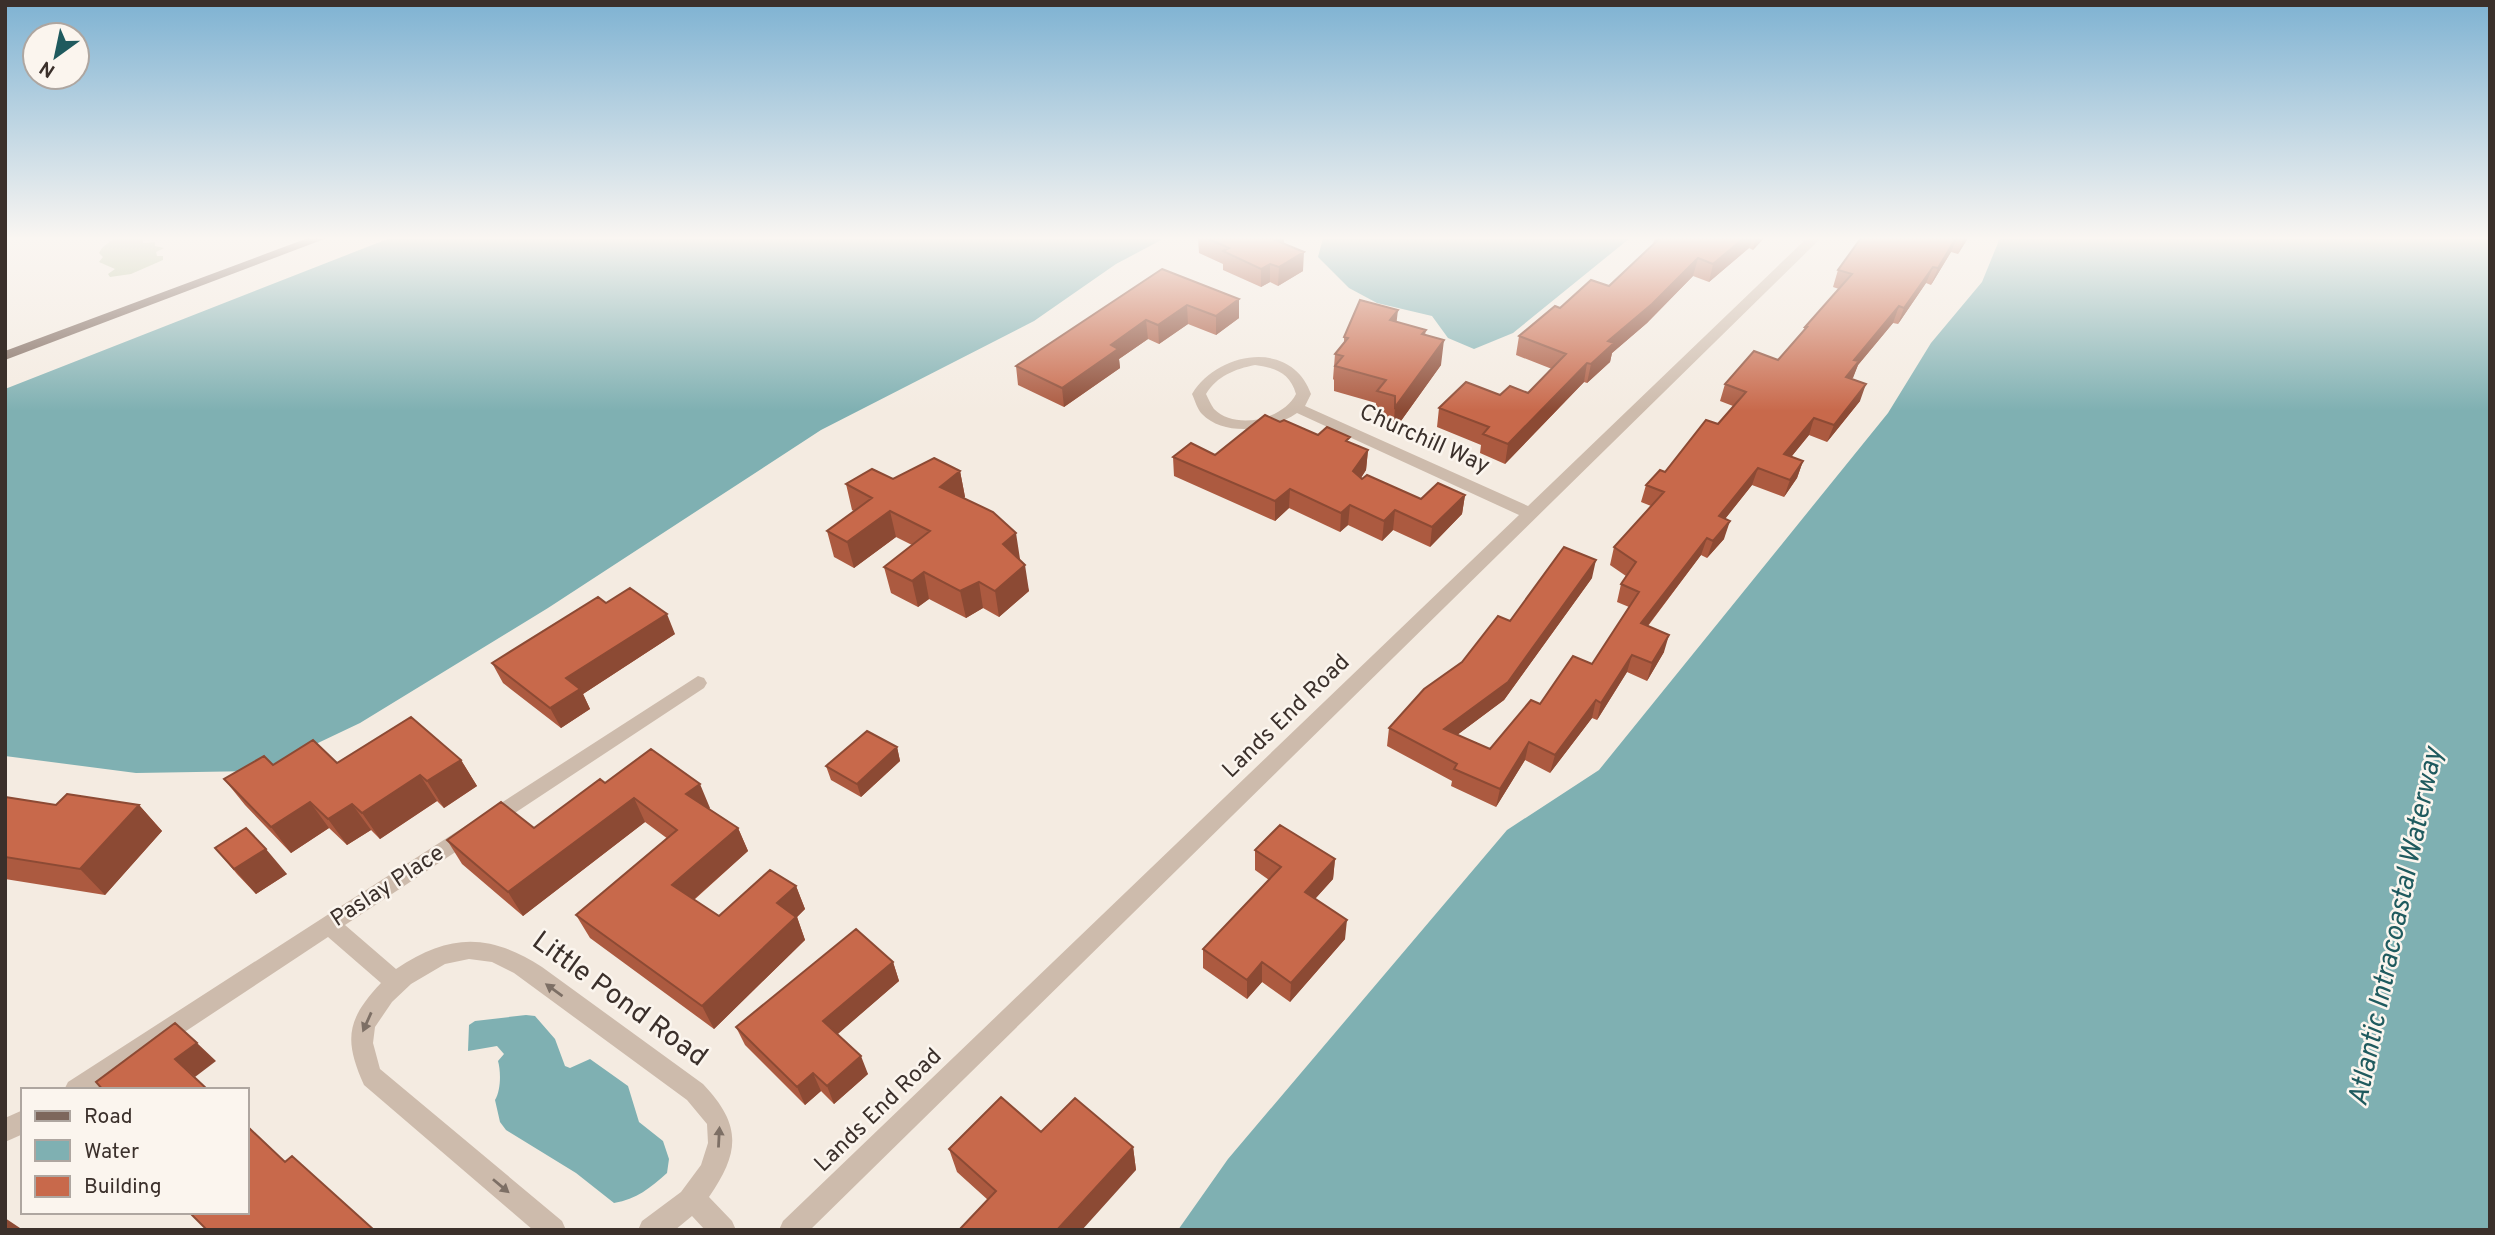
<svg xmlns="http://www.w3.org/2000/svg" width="2495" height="1235" viewBox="0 0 2495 1235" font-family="Overpass,sans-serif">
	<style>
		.green { fill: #b8c4a0 }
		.water { fill: #7fb0b2 }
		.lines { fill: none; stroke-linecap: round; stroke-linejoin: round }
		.minor { fill: #cdbbac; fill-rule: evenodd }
		.major { fill: #7d675c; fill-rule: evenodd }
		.wall { fill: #ac5a40 }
		.shaded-wall { fill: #8c4a34 }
		.building { fill: #c8694b; stroke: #8c4a34; stroke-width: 2 }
		.oneway { fill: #7d6f65 }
		.labels { text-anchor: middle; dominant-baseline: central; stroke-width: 5; stroke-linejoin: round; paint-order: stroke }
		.street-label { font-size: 23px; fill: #3b302b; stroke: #fbf5ee }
		.near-water-label { font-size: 28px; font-style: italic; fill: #1f5a5e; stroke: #fbf5ee }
		.near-street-label { font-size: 28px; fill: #3b302b; stroke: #fbf5ee }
	</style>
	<rect width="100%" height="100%" fill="#f4ebe1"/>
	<path class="green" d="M114,238h29v5l12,-1v4l9,2 -8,4 1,4h6v4l-32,14 -21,3 -2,-3 7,-5 -16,-7 4,-5 -4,-4 3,-5z"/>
	<path class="water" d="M390,238h775l-49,26 -82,57 -213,109 -273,178 -188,115 -101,48 -123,2 -131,-17v-367z
		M1323,238h307l-117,95 -39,16 -26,-11 -16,-22 -55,-13 -28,-15 -31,-31z
		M2000,238h490v992h-1312l50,-71 279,-329 92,-60 289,-357 43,-70 51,-61z
		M526,1015l9,1 20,23 10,27 5,2 20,-9 38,27 11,36 24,19 6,18 -2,14c-17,15 -30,26 -53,30l-38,-30 -70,-43 -6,-8 -5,-22c6,-10 6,-28 3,-39l6,-7 -7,-8 -29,5 1,-26 6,-4z"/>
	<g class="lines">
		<path class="minor" d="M1807,238h14l-1011,992h-31l4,-9 736,-706 -222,-102c-24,17 -72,25 -95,1 -5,-5 -7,-14 -10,-20 26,-43 100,-55 119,0l-6,12 223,100zM1255,365c21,3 35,8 41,29 -12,25 -60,37 -82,15 -3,-4 -6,-11 -8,-15 11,-18 29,-25 49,-29z
			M698,676l6,2 3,5 -3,5 -359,237 51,44c54,-36 93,-36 146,-2l161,117c39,41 37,68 6,113l23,24 4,9h-31l-13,-14 -17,14h-37l4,-9 39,-29 20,-27 7,-22 -1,-19 -20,-24 -173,-127 -22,-11 -23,-3 -24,5 -34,20 -19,18 -17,25 -2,16 7,26 182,152 4,9h-33l-169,-145c-20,-45 -18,-65 17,-102l-53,-46 -231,153h-33l4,-8z
			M23,1110v24l-18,8v-24z"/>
		<path class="major" d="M308,238h19l-322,122v-9z"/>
	</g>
	<path class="wall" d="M1198,238h86v6l19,27 -25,15 -8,-4 -9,5 -38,-17v-6l-24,-11z
		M1655,238h109l-11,12 -4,-2 -40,34 -16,-6 -46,47 -35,30 -2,9 -23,21 -3,-1 -79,82 -25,-11 1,-8 -44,-18 2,-19 61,-13 28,-2 24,-24 -36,-14 3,-19 41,-28 49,-22 44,-42z
		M1861,238h107l-10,16 -7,-2 -20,33 -5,-2 -28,41 -5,-1 -35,42 -6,14 8,22 -33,41 -18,-7 -18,22 12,4 -6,17 -13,19 -32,-12 -27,34 -1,20 -17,19 -6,-3 -53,71 16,26 -17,29 -20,-9 -30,48 -5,-2 -42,55 -25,-13 -29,47 -45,-21 1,-5 -65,-35 2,-18 73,-66 48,-41 82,-43 -88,122 -47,35 33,14 50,-45 52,-40 37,-57 -12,-5 4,-18 5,-8 -16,-11 4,-18 37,-41 -10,-4 5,-17 19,-13 53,-48 15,-18 -13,-5 5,-17 53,-24 25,-28 2,-5 34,-38 -6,-2 5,-17z
		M1162,269l77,30v19l-23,17 -28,-11 -29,20 -11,-5 -29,20 1,9 -56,39 -46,-22 -2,-19z
		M1396,322l30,8 -1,5 16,30 -48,67v-10l-18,-5 1,-14 -42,-12v-11l-1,-1 2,-25 9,-11v-6z
		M1280,422l38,13 32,8 18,7 -2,20 -5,8 60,21 44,-4 -3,19 -32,33 -37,-17 -11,11 -34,-16 -8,7 -51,-24 -14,13 -101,-45 -1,-19 42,-2z
		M960,471l5,26 -1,1 56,61 -1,1 10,31 -30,26 -16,-9 -17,10 -37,-19 -11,8 -27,-14 -7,-26 28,-22 -16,-8 -42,31 -20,-11 -7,-26 27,-20 -2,-1 -6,-26z
		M606,603l69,31 -92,60 7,15 -29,19 -58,-45 -11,-20z
		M897,747l3,14 -39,36 -30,-17 -5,-14z
		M461,760l16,26 -33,22 -7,-7 -57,38 -9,-9 -24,15 -18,-17 -38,25 -46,-48 -21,-26 49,-14z
		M605,783l105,25 -1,1 29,19 10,23 -54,49 25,16 77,-30 9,23 -8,8 8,23 -91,89 -124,-91 -14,-23 92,-76 -23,-17 -122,94 -61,-52 -15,-24 87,-12z
		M5,797l51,8h83l23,26 -57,64 -100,-16z
		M215,848l72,26 -31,20 -19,-20z
		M1255,850l80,9 -2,20 -18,20 30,40 -55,63 -28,-20 -15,17 -44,-31v-19l66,-69 -14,-10z
		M893,962l6,19 -62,53 31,40 -34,30 -13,-13 -16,14 -60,-60 -9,-18z
		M1041,1132l92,15 3,23 -148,30 -31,-28 -8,-23z"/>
	<path class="shaded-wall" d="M1278,238h6v15l-9,-13z
		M1744,238h8l-3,10 -40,34 4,-18z
		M1756,238h8l-11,12z
		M1957,238l-6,14 -20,33 7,-17z
		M1964,238h4l-10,16z
		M1304,252l-1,19 -25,15 1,-19z
		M1698,258l-5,18 -46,47 -35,30 -2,9 -23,21 4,-19 17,-23z
		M1270,264v18l-9,5v-18z
		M1933,267l-7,16 -28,41 6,-16z
		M1239,299v19l-23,17v-19z
		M1187,305l1,19 -29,20 -1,-19z
		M1899,306l-6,17 -35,42 -5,13 -7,-1 8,-17z
		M1398,310l-3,25 -5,-15z
		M1146,320l2,19 -29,20 1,9 -56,39 -2,-19 49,-43z
		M1444,340l-3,25 -48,67 2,-25z
		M1587,363l-3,19 -79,82 3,-20z
		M1866,384l-6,17 -33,41 7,-17z
		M1814,418l-5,17 -30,37 5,-18z
		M1368,450l-2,20 -14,21 1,-20z
		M1803,461l-6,17 -13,19 6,-17z
		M1758,468l-6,17 -39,49 6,-18z
		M960,471l5,26 -20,16 -5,-26z
		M1290,489l-1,19 -14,13v-20z
		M1465,495l-3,19 -32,33 2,-20z
		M1350,505l-2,20 -8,7 1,-19z
		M1395,510l-2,20 -11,11 2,-20z
		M890,511l6,26 -42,31 -7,-26z
		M1730,521l-6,18 -17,19 6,-17z
		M1016,533l4,26 -13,11 -4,-26z
		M1707,538l-6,17 -65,86 5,-18z
		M1596,560l-4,18 -88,122 -63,47 3,-18z
		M1025,565l4,26 -30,26 -4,-26z
		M924,572l5,27 -11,8 -6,-26z
		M979,582l4,26 -17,10 -6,-27z
		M667,614l8,20 -92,60 7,15 -29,19 -11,-20 16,-30z
		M1669,635l-5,17 -17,29 5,-18z
		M1632,655l-5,17 -30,48 4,-17z
		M1596,700l-4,18 -42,55 5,-18z
		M1529,742l-4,18 -29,47 4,-18z
		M897,747l3,14 -39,36 -4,-13z
		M461,760l16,26 -33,22 -17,-27z
		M420,775l17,26 -57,38 -18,-26z
		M700,784l10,24 -13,10 -11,-24z
		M634,798l11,24 -122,94 -15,-24z
		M310,802l19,26 -38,25 -20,-26z
		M352,804l19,26 -24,15 -19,-26z
		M139,805l23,26 -57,64 -25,-26z
		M738,828l10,23 -64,57 -12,-23z
		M266,849l21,25 -31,20 -22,-25z
		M1335,859l-2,20 -29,32 1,-19z
		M796,886l9,23 -8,8 8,23 -91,89 -12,-23 75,-103z
		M1347,920l-2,19 -55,63 1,-19z
		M893,962l6,19 -68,59 -8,-19z
		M1262,962v20l-15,17v-19z
		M197,1043l19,18 -21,16 -20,-18z
		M861,1056l7,18 -34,30 -7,-18z
		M813,1073l8,18 -16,14 -8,-18z
		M1133,1147l3,23 -54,60h-25z
		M5,1218l18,12h-18z"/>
	<path class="building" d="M1207,238h71l-3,2 29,12 -25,15 -9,-3 -9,5 -38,-18 6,-3z
		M1660,238h84l-31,26 -15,-6 -46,46 -44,37 6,2 -23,21 -4,-1 -79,81 -25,-10 6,-7 -50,-19 27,-26 34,13 10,-9 18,7 38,-39 -47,-18 36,-30 5,2 31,-28 18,6z
		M1861,238h95l-18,30 -5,-1 -29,41 -5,-2 -45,54 5,1 -13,16 20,7 -32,41 -20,-7 -30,36 19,7 -13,19 -32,-12 -39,48 11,5 -17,20 -6,-3 -66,85 28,12 -17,28 -20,-8 -31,48 -5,-3 -41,55 -26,-13 -29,47 -46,-20 3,-5 -68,-36 35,-39 38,-27 36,-46 12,5 54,-74 32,13 -88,122 -64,47 46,20 41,-49 9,4 33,-48 19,8 47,-72 -18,-8 15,-22 -22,-15 50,-55 -18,-7 14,-15 5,2 41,-52 12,4 28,-32 -21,-8 29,-33 24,9 29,-33h-2l47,-53 -14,-4z
		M1162,269l77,30 -23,17 -29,-11 -29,20 -12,-5 -35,25 7,4 -56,39 -46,-22z
		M1360,300l38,10 -8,10 36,10 -4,4 22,6 -49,67v-11l-18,-5 9,-11 -51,-14 8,-10 -8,-2 13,-16 -4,-1z
		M1265,415l15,7 4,-2 34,15 9,-8 23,10 -4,4 22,9 -15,21 9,8 5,-4 54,24 17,-16 27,12 -33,32 -37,-17 -11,11 -34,-16 -9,8 -51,-24 -15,12 -102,-44 18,-14 24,12z
		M934,458l26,13 -20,16 53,25 23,21 -13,11 22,21 -30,26 -16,-9 -19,9 -36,-19 -12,9 -28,-14 46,-36 -40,-20 -43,31 -20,-11 45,-33 -26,-14 26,-15 21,10z
		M630,588l37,26 -101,64 14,11 -30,19 -58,-45 106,-66 8,6z
		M411,717l50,43 -34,21 -7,-6 -58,38 -10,-9 -24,15 -18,-17 -39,25 -47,-48 40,-23 9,9 40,-25 24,23z
		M867,731l30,16 -40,37 -31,-18z
		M651,749l49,35 -14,10 52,34 -66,57 47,31 51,-46 26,16 -19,17 19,14 -94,89 -126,-91 101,-85 -43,-32 -126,94 -61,-52 54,-38 33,26 66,-49 5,4z
		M67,794l72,11 -59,64 -75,-12v-60l51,8z
		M1280,825l55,34 -30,33 42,28 -56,63 -29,-21 -15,18 -44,-31 78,-82 -26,-17z
		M246,828l20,21 -32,20 -19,-21z
		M856,929l37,33 -70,59 38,35 -34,30 -14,-13 -16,14 -61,-60z
		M175,1023l22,20 -22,16 33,31h-105l-7,-8z
		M1001,1097l40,35 34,-34 58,49 -76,83h-98l37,-39 -47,-42z
		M247,1126l38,36 7,-6 82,74h-167l-18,-18h58z"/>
	<defs><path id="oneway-solid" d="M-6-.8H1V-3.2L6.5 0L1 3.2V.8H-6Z" transform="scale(1.75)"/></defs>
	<g class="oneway">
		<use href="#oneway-solid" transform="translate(554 990) rotate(-144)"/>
		<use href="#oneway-solid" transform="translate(367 1022) rotate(114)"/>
		<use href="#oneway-solid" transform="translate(719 1137) rotate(-87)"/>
		<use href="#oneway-solid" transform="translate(501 1186) rotate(40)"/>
	</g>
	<linearGradient id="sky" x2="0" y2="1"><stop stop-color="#7eb2d2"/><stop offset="0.58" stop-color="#faf6f2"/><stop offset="1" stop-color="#faf6f2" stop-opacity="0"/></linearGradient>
	<rect width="2495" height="411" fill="url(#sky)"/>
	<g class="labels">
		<g class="street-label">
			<text transform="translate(1424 440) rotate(24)">Churchill Way</text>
			<text transform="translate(1287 717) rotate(-44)">Lands End Road</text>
			<text transform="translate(388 887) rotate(-33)">Paslay Place</text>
			<text transform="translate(879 1111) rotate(-44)">Lands End Road</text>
		</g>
		<g class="near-water-label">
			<text transform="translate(2397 927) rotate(-78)">Atlantic Intracoastal Waterway</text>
		</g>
		<g class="near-street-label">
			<text transform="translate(619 1000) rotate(36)">Little Pond Road</text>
		</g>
	</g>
	<rect width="2495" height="1235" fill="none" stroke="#3b302b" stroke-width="14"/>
	<rect x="21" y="1088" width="228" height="126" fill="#fbf5ee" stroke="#aea6a0" stroke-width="2"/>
	<rect x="35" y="1111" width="35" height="10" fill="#7d675c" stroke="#aea6a0" stroke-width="2"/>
	<text x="84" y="1123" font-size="21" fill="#3b302b">Road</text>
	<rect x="35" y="1140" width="35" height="21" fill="#7fb0b2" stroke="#aea6a0" stroke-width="2"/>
	<text x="84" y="1158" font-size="21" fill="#3b302b">Water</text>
	<rect x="35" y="1176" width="35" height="21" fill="#c8694b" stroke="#aea6a0" stroke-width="2"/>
	<text x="84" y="1193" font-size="21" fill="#3b302b">Building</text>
	<g transform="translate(56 56) rotate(213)"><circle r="33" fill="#fbf5ee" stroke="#aea6a0" stroke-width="2"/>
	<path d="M0-5L12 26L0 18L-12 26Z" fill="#1f5a5e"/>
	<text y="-10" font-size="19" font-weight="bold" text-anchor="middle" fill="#3b302b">N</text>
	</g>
</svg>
